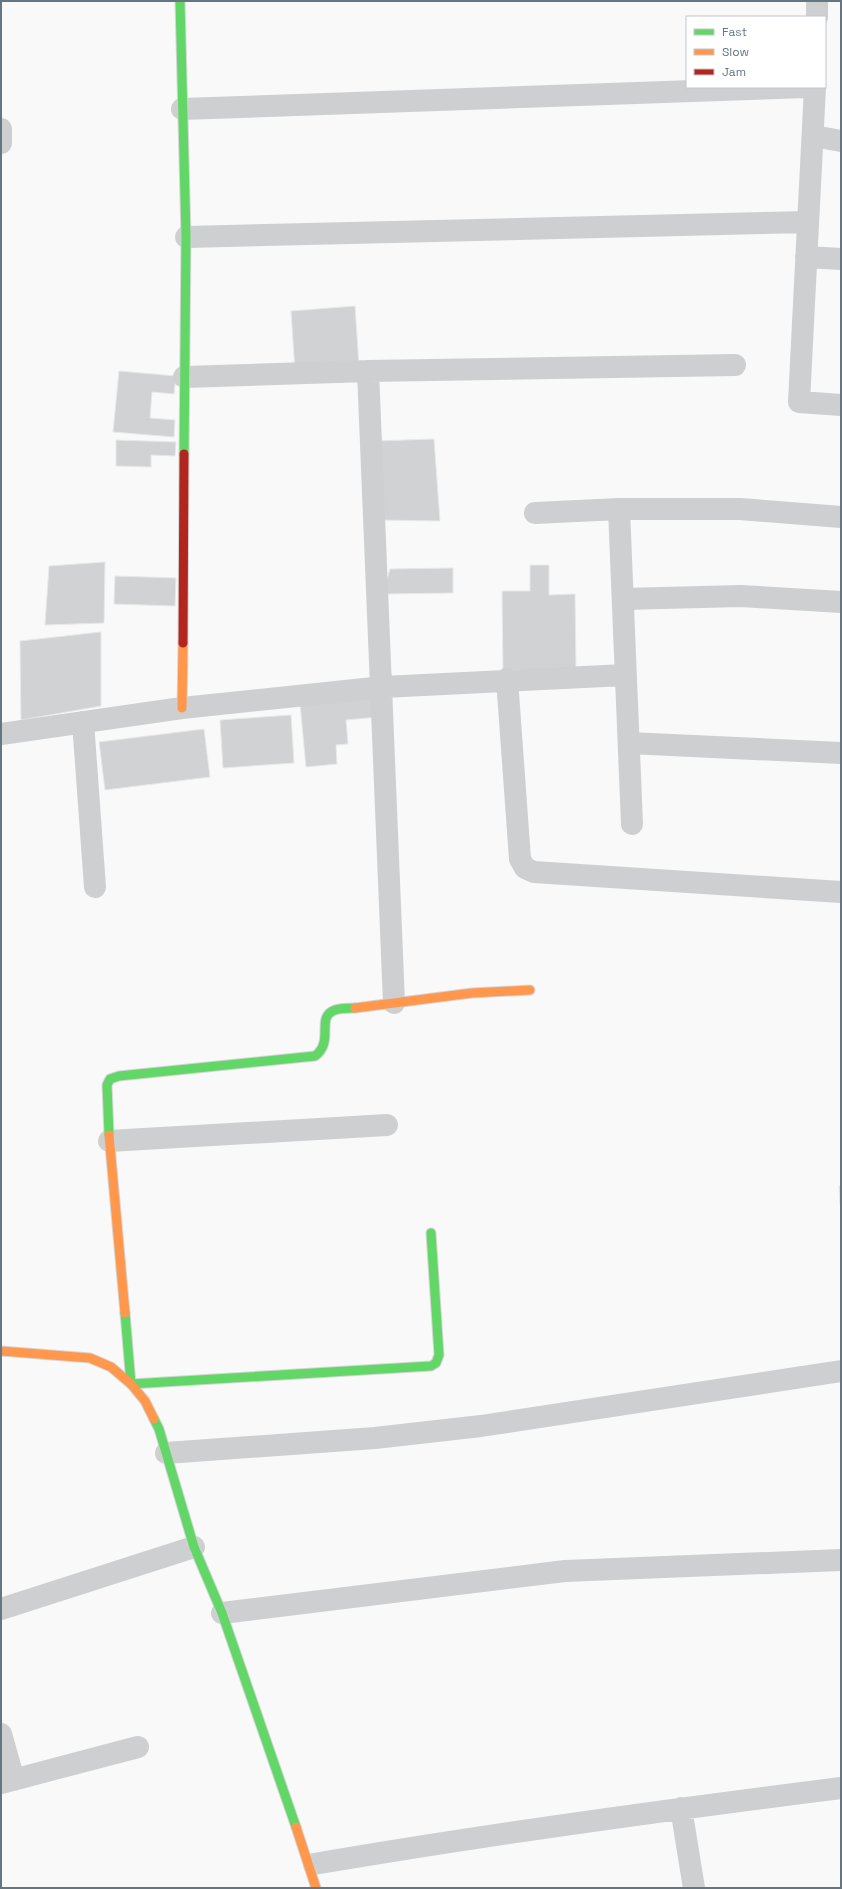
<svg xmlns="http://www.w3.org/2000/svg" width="842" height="1889" viewBox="0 0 842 1889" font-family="'Space Grotesk',sans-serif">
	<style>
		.building { fill: #d0d2d3; stroke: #e8e8e8 }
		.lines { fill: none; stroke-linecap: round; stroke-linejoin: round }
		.fast-casing { stroke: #d5d6d7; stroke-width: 11 }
		.slow-casing { stroke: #d5d6d7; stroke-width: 11 }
		.jam-casing { stroke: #d5d6d7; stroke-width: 11 }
		.street { stroke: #cecfd0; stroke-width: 22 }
		.fast { stroke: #63d668; stroke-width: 9 }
		.slow { stroke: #ff974d; stroke-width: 9 }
		.jam { stroke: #b3261e; stroke-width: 9 }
	</style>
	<rect width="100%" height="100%" fill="#f9f9f9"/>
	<path class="building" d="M355,306l4,60 -64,5 -4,-60z
		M119,371l57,5 -2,18 -22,-2 -2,26 25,2 -1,17 -61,-5z
		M434,439l6,82 -60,-1 -4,-79z
		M116,440l60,2 -1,14 -24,-1v12l-35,-1z
		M105,562l-1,61 -59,2 4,-59z
		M530,565h19v30l26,-1 1,75 -73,1 -1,-79h28z
		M453,568v25l-70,1 7,-25z
		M115,576l61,2 -1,28 -61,-2z
		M101,632v74l-80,14 -1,-79z
		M377,696l2,21 -33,3 2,24 -12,1 1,19 -31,3 -6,-63z
		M291,715l3,48 -71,5 -3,-48z
		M204,729l6,48 -105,13 -6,-48z
		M839,1186h2v19h-1z"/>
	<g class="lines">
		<g class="fast-casing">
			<path id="fast" d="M180,1l6,236 -2,217
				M109,1135l-2,-50 3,-6 9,-3 196,-20c20,-15 0,-39 20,-46 6,-2 14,-2 20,-2
				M125,1313l6,71 300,-18 5,-3 3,-8 -8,-122
				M154,1419l5,10 35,118 28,66 74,214"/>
		</g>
		<g class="slow-casing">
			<path id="slow" d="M182,708l1,-65
				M355,1008l117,-15 58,-3
				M109,1135l16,178
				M1,1351l89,7 21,9 20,17 14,17 9,18
				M296,1827l20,61"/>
		</g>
		<g class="jam-casing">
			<path id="jam" d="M183,643l1,-189"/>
		</g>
		<path class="street" d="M817,17v-16
			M815,87l-16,315 42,3
			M182,109l625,-22
			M1,129v14
			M813,136l28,5
			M186,237l622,-15
			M806,257l35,2
			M368,371l26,632
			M184,377l184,-6 367,-6
			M619,509l13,315
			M535,513l84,-4h121l101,8
			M623,599l118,-3 100,6
			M507,679l13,180 5,9 9,4 307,20
			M83,722l12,165
			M1,734l181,-26 201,-21 242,-12
			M629,743l212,10
			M109,1141l278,-16
			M166,1453l209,-15 106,-12 360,-55
			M1,1609l193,-62
			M222,1613l343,-42 276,-11
			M1,1734l13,46
			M1,1783l137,-36
			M681,1808l13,80
			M314,1864c175,-30 351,-54 527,-76"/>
		<use href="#fast" class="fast"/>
		<use href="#slow" class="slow"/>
		<use href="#jam" class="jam"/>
	</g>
	<rect width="842" height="1889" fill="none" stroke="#657683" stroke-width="4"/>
	<rect x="686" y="16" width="140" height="72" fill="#ffffff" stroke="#c1c8cd"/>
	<rect x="694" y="29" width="20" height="6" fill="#63d668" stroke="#c1c8cd"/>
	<text x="722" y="36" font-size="12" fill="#657683">Fast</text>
	<rect x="694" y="49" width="20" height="6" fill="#ff974d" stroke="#c1c8cd"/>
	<text x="722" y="56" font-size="12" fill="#657683">Slow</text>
	<rect x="694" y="69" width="20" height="6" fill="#b3261e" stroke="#c1c8cd"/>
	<text x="722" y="76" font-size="12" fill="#657683">Jam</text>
</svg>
